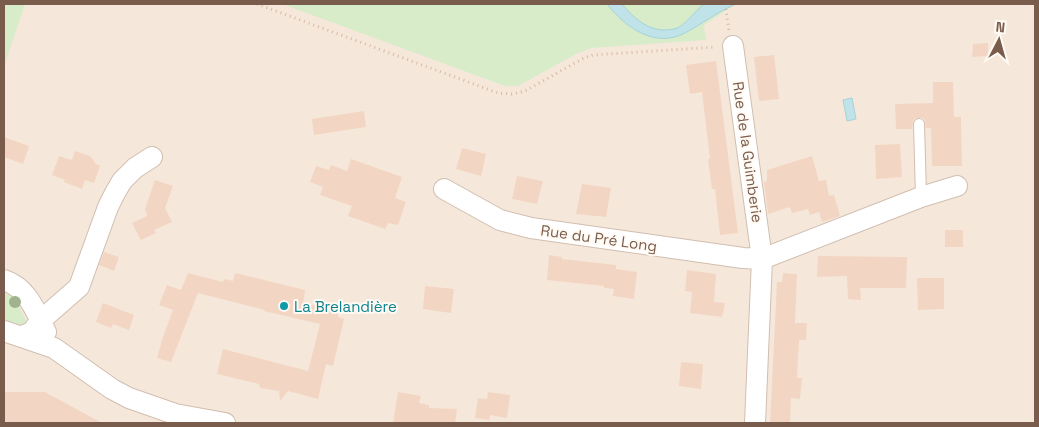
<svg xmlns="http://www.w3.org/2000/svg" width="1039" height="427" viewBox="0 0 1039 427" font-family="'Space Grotesk',sans-serif">
	<style>
		.residential { fill: #f5e8da }
		.green { fill: #d8ecc9 }
		.water { fill: #bfe3e8; stroke: #a5d3da }
		.building { fill: #f3d5c3 }
		.lines { fill: none; stroke-linecap: round; stroke-linejoin: round }
		.service-casing { stroke: #d1beb0; stroke-width: 12 }
		.minor-casing { stroke: #d1beb0; stroke-width: 22 }
		.path { stroke: #d9b8a5; stroke-width: 3; stroke-dasharray: 1 4; stroke-linecap: butt }
		.service { stroke: #fff; stroke-width: 10 }
		.minor { stroke: #fff; stroke-width: 20 }
		.tree { fill: #a0b28e }
		.culture-dot { fill: #0f9aa8; stroke: #fffaf3; stroke-width: 2 }
		.labels { text-anchor: middle; dominant-baseline: central; stroke-width: 4; stroke-linejoin: round; paint-order: stroke }
		.street-label { font-size: 15px; fill: #7a5c4d; stroke: #fffaf3 }
		.culture-label { font-size: 15px; fill: #0d838f; stroke: #fffaf3; text-anchor: start }
	</style>
	<rect width="100%" height="100%" fill="#fdf6ec"/>
	<path class="residential" d="M4,4h1031v419h-1031z"/>
	<path class="green" d="M4,4h21l-21,63z
		M282,4h454l-32,21 2,15 -115,8 -15,6 -58,32h-13z
		M4,293l10,4 12,24v2l-4,3 -18,-6z"/>
	<path class="water" d="M607,4h15c12,14 25,26 43,26 5,0 12,-1 16,-4 8,-6 15,-16 23,-22h32c-19,8 -34,20 -51,29 -30,16 -60,-6 -78,-29z
		M852,98l4,21 -9,2 -4,-21z"/>
	<path class="building" d="M988,43v13l-16,1 1,-13z
		M774,55l5,44 -20,2 -5,-44z
		M716,61l22,172 -18,2 -5,-46h-3l-4,-30h2l-8,-67 -12,2 -4,-29z
		M933,82h20l1,35h7l1,49h-30l-1,-38h-5l-1,-7 -2,-3h-8l-2,3 -1,8h-16l-1,-25 38,-1z
		M364,111l2,16 -52,8 -2,-16z
		M4,137l25,9 -6,18 -19,-7z
		M900,144l2,33 -26,2 -1,-34z
		M462,148l24,6 -5,22 -25,-7z
		M75,151l15,5 6,8 4,2 -6,17 -9,-3 -3,9 -18,-7 1,-2 -13,-5 7,-19 13,4z
		M812,156l7,25 7,-1 3,16 5,-1 6,21 -18,6 -3,-10 -9,3 -2,-6 -16,4 -2,-6 -22,7 -4,-32 3,-1v-11z
		M351,159l51,18 -7,21 11,4 -8,23 -10,-2 -3,6 -37,-13 4,-10 -32,-11 3,-8 -13,-5 6,-16 13,4 2,-5 16,6z
		M517,176l26,5 -6,23 -25,-5z
		M155,180l18,6 -8,22 7,14 -18,8 2,3 -15,7 -9,-17 15,-7 -2,-7z
		M582,184l29,4 -5,29 -30,-3z
		M945,230h18v17h-18z
		M104,252l15,5 -5,14 -15,-6z
		M549,255l13,2v2l54,6v4l21,3 -3,27 -21,-3 1,-7 -10,-1v-2l-57,-6z
		M818,256l89,1 -1,31h-46l1,12 -13,-1 -1,-23 -30,1z
		M687,270l29,4 -2,28 11,1 -3,14 -32,-4 2,-21 -7,-1z
		M188,273l35,9 1,-3 9,2 2,-8 70,17 -2,13 35,8v6l6,2 -11,47 -7,-2 -8,35 -30,-8 -8,10 -1,-10 -19,-3 -1,-4 -42,-10 6,-25 85,22 12,-47 -56,-13 1,-1 -67,-17 -27,69 -14,-4 6,-21 10,-27 -14,-5 8,-20 14,5z
		M783,273l14,1 -2,49h12l-1,17h-7l-2,38h5l-2,21 -9,-1 -1,25h-20l7,-141h5z
		M917,278h27v31l-26,1z
		M425,286l29,3 -3,24 -28,-4z
		M103,303l31,12 -5,15 -16,-6 -2,4 -15,-6z
		M681,362l22,2 -2,25 -22,-3z
		M4,392h41l57,31h-98z
		M398,392l23,4 -2,7 10,2v3l28,1 -2,14h-62z
		M488,392l22,3 -3,23 -17,-3 -1,5 -14,-2 3,-20 9,1z"/>
	<g class="lines">
		<g class="service-casing">
			<path id="service" d="M919,124l2,73"/>
		</g>
		<g class="minor-casing">
			<path id="minor" d="M733,46l29,213 -7,164
				M444,189l56,31 31,8 212,30 19,1 159,-62 36,-11
				M4,280c24,8 32,32 42,52
				M4,331l50,17 58,41 17,9 46,16 50,9
				M22,336l10,-4 8,-11 39,-34 29,-80 7,-14 7,-12 13,-13 17,-11"/>
		</g>
		<path class="path" d="M257,4l241,89 14,1 13,-3 59,-33 9,-3 123,-8
			M725,4l4,26"/>
		<use href="#service" class="service"/>
		<use href="#minor" class="minor"/>
	</g>
	<circle class="tree" cx="15" cy="302" r="6"/>
	<circle class="culture-dot" cx="284" cy="306" r="5"/>
	<g class="labels">
		<g class="street-label">
			<text transform="translate(748 152) rotate(82)">Rue de la Guimberie</text>
			<text transform="translate(599 238) rotate(8)">Rue du Pré Long</text>
		</g>
		<g class="culture-label">
			<text x="294" y="306">La Brelandière</text>
		</g>
	</g>
	<rect width="1039" height="427" fill="none" stroke="#7a5c4d" stroke-width="10"/>
	<g transform="translate(999 40) rotate(6)" stroke="#fffaf3" stroke-width="4" paint-order="stroke">
	<path d="M0-4L9 19L0 12L-9 19Z" fill="#7a5c4d"/>
	<text y="-8" font-size="14" font-weight="bold" text-anchor="middle" fill="#7a5c4d">N</text>
	</g>
</svg>
